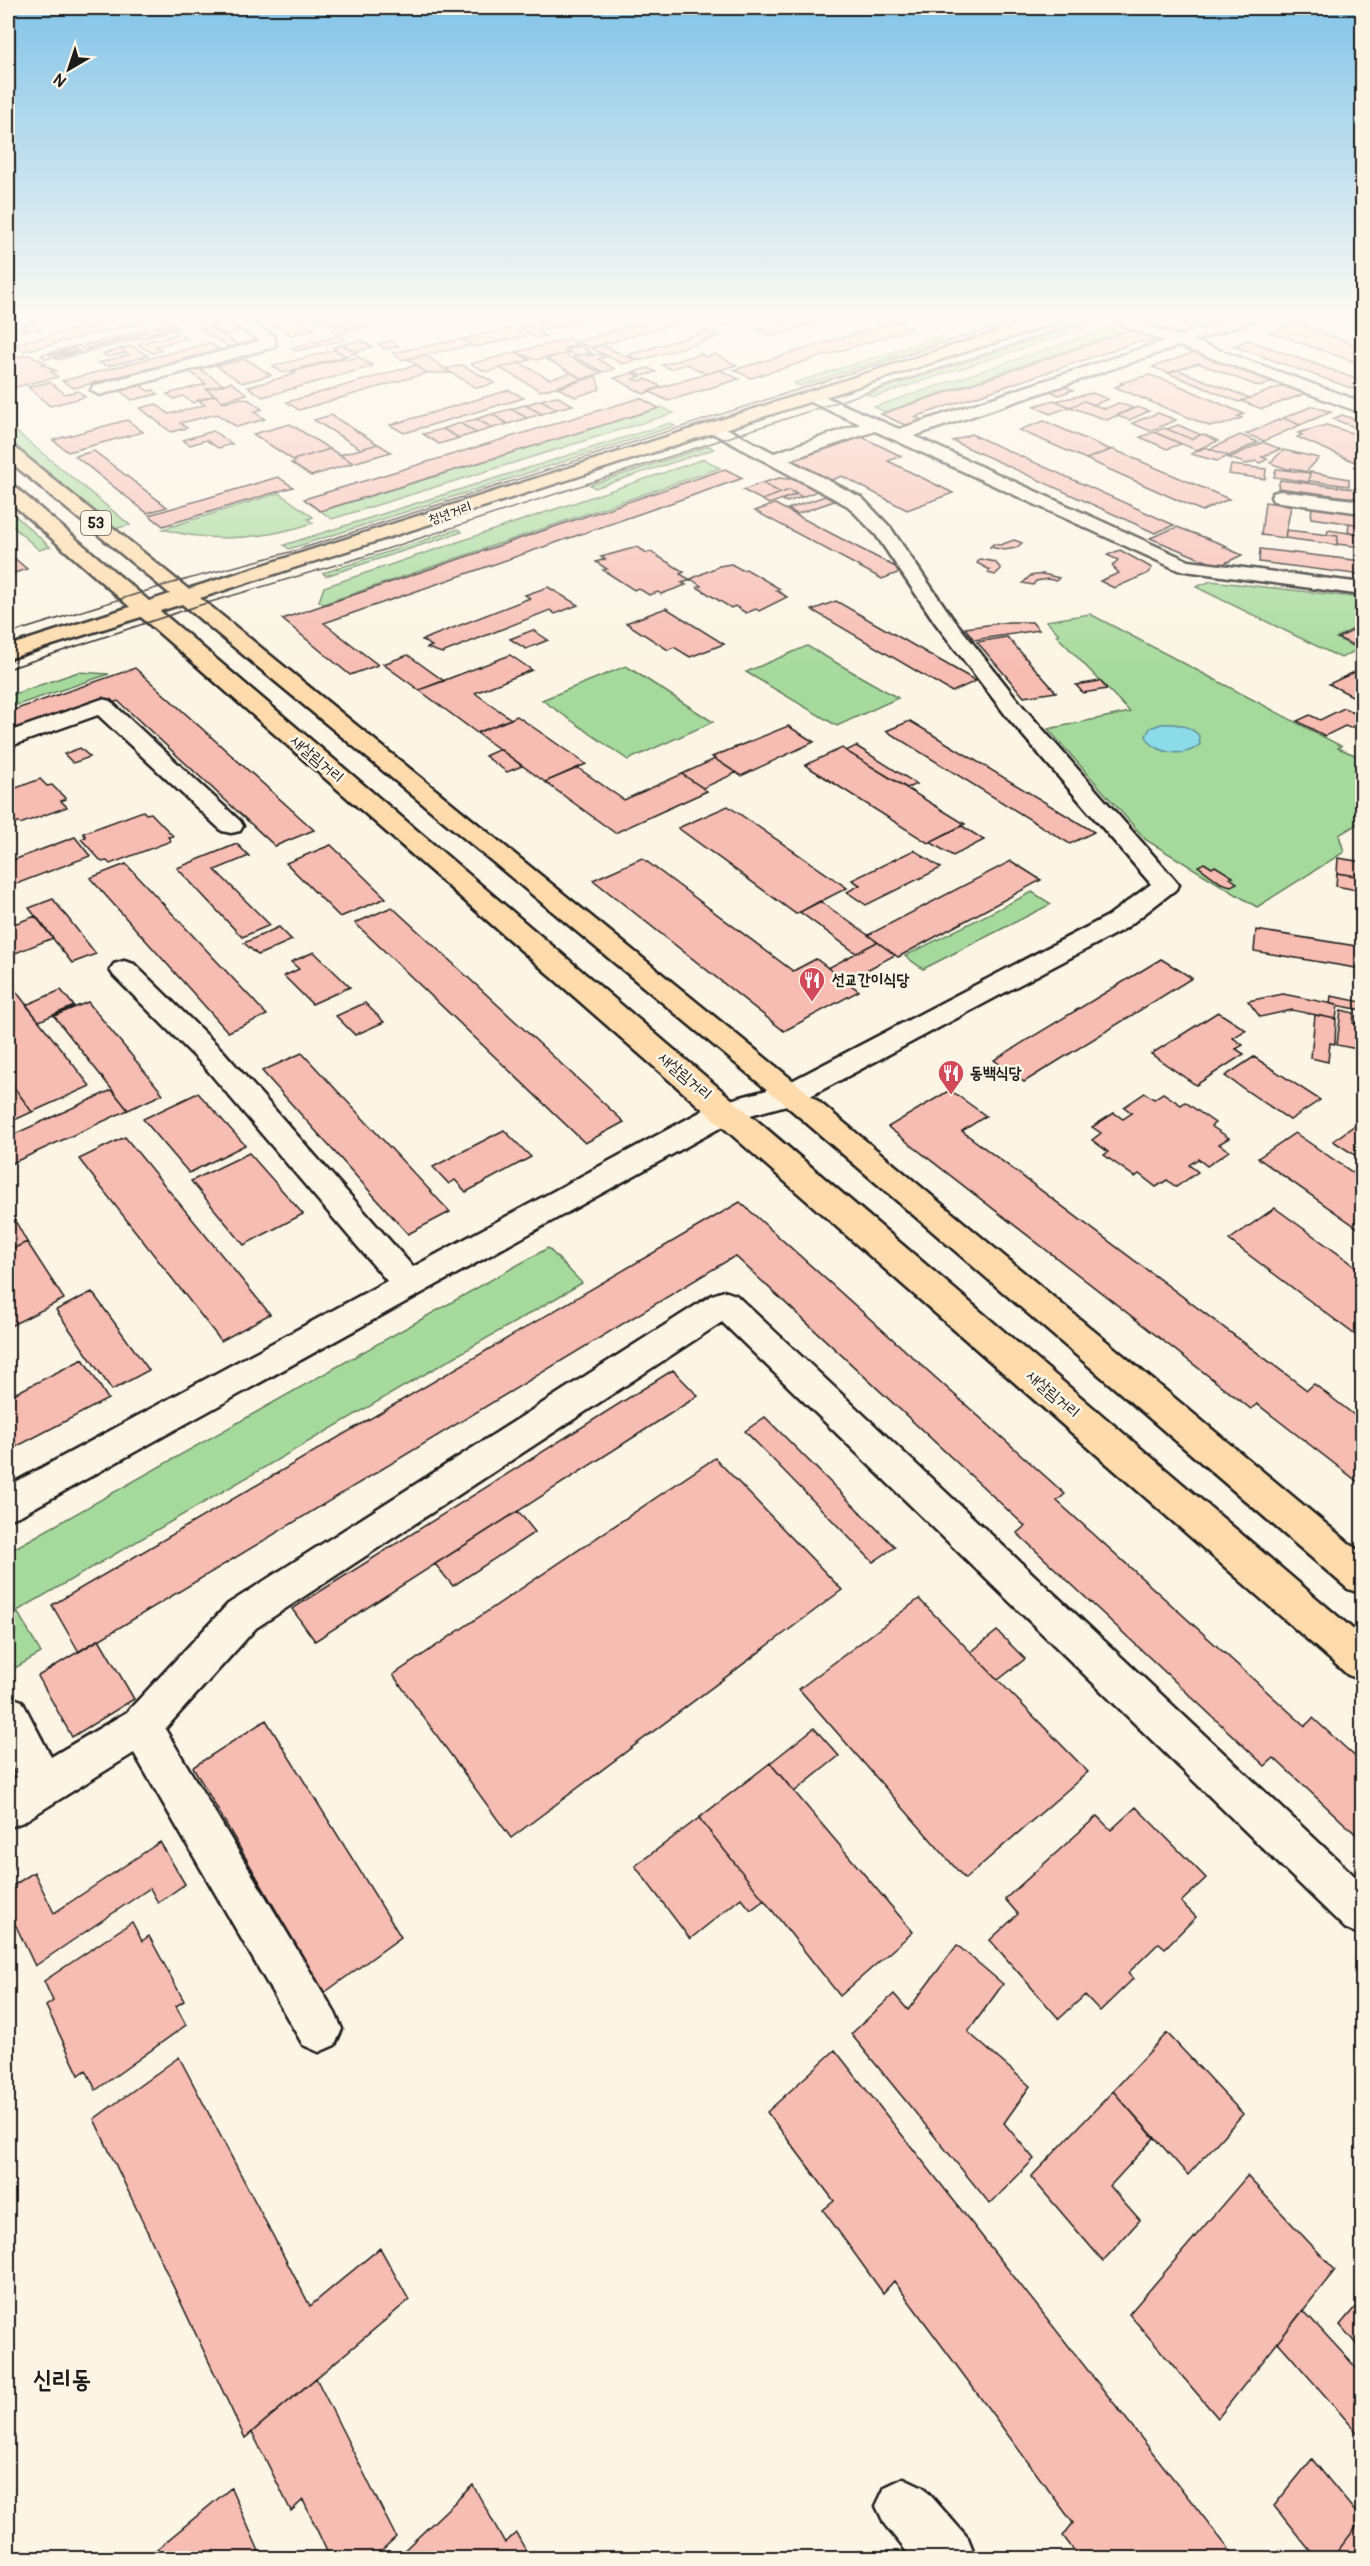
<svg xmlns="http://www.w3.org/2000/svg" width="1370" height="2566" viewBox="0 0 1370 2566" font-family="Pangolin,'Poor Story',sans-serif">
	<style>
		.green { fill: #a6da9c; stroke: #617b5c; stroke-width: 1.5 }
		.water { fill: #8cdbe8; stroke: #5f8f96; stroke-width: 1.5 }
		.building { fill: #f7bcb2; stroke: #1c1c1c; stroke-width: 1.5 }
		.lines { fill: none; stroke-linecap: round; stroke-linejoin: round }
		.minor-casing { stroke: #1c1c1c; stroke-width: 5 }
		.major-casing { stroke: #1c1c1c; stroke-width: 5 }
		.minor { fill: #fcf5e5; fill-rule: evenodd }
		.major { fill: #fddbac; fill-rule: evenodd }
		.tram { stroke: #1c1c1c; stroke-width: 1.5 }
		.labels { text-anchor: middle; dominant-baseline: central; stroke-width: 5; stroke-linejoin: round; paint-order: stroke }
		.far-street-label { font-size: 14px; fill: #1c1c1c; stroke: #fcf5e5 }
		.shield { fill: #fcf5e5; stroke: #5f5d58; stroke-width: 1.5 }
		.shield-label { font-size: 15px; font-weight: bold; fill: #1c1c1c }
		.street-label { font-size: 16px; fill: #1c1c1c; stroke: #fcf5e5 }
		.poi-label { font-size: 16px; font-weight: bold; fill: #1c1c1c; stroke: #fcf5e5; text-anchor: start }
		.near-quarter-label { font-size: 24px; font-weight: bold; fill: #1c1c1c; stroke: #fcf5e5 }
	</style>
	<rect width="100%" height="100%" fill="#fcf5e5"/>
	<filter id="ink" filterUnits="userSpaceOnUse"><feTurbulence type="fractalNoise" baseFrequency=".0167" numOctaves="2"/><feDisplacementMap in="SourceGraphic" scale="12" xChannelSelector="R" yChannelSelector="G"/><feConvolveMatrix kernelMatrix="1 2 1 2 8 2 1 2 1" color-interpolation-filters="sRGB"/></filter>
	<g filter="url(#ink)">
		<path class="green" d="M1107,316h14l-247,81 -7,-3z
			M1122,324l11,4 -248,84 -11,-5z
			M943,336v5l-143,45 -6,-3z
			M662,407l12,6 -342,106 -11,-8z
			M670,423l5,3 -386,123 -5,-4z
			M8,425l122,100 -16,4 -106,-88z
			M709,446l5,3 -119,39 -5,-3z
			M704,459l16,9 -397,136 -4,-3 5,-14z
			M279,493l34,24 -5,2 5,4c-49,16 -99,21 -150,6z
			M8,509l42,38 -11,3 -31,-28z
			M458,529l4,3 -136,44 -3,-3z
			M1211,581l151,17v26l-26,14 23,11 -18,9 -145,-71z
			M1090,614l251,132 -3,2 24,10v63l-23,14 5,17 -87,55 -111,-67 -98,-111 82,-17 -74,-77 3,-1 -13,-13z
			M807,646l91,52 -61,28 -91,-54z
			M626,666l87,56 -85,38 -86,-60z
			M78,672l31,2 -101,34v-12z
			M1032,892l19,12 -128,65 -18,-13z
			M548,1248l34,35 -565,328 24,42 -26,15 -7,-13v-103z"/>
		<path class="water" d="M1161,724c14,-1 29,1 38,12l1,8c-13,15 -47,10 -54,-8l4,-8z"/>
		<path class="building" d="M131,316l32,1 -139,34 -10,-7z
			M187,316h25l3,2 -18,4z
			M260,316h32l23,13 -23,6z
			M310,316h37l10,5 -21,5 -9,-5 -6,2z
			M570,316h34l-58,14 -10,-6z
			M666,316h21l6,2 -102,30 -14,-6z
			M719,316h37l-33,9 -13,-7z
			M795,316h26l8,3 -56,17 -14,-6 25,-8 -4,-1z
			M1173,316h34l-13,4 5,2 -11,4 -22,-8z
			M1330,316h17l15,5v6z
			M226,322l16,9 -16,4 -16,-10z
			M895,322l17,7 -161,49 -17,-8z
			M32,323l9,6 -17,3 -3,-3 8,-1 -9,-3z
			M170,323l10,6 -89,22 -3,-2 53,-13 -6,-4 7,-1 6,4 25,-7 -7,-4z
			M365,323l4,3 -32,8 -5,-3z
			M1295,323l67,24v10l-10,4 -82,-29z
			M167,324l2,4 -21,6 -5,-4z
			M528,324l18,12 -10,2 -18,-12z
			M208,326l31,19 -8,3 -32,-19z
			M514,328l11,8 -51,11 -12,-8z
			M1136,329l23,9 -14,5 -5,-2 -225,76 8,3 -16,6 -26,-12z
			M708,331l12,5 -81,25 -11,-6z
			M133,334l3,2 -49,12 -3,-3z
			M179,334l7,4 -30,8 6,4 -10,3 -14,-9z
			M338,336l7,4 -49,11 -4,-3z
			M462,339l10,6 -70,15 -9,-7z
			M569,339l9,6 -15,4 6,4 -33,7 -20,-8z
			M360,340l12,7 -17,5 -13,-7z
			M1248,340l114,41v11l-129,-46z
			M392,341l7,5 -14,3 -7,-5z
			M209,343l12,7 -147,38 -12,-7z
			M78,345l10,7 -31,8 -2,-2 25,-6 -7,-5z
			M342,345l13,7 2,1 -11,3 -14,-8z
			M602,345l23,11 12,4 -14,4 -32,-16z
			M132,346l16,10 -40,10 -10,-3 31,-8 -9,-6z
			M581,346l11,7 -16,3 -10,-7z
			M71,347l3,2 -25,6 28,-4 -31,8 -5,-4z
			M120,349l5,4 -17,4 -5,-3z
			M335,350l11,6 -63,17 -10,-7z
			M516,352l14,8 -44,12 -15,-8z
			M1196,352l78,29 -14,6 -62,-24 -30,10 -16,-6z
			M564,354l37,19 -18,6 -37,-20z
			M585,354l3,2 11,-2 6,3 -7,2 17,10 -12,3 -29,-15z
			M700,354l6,3 9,-3 21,11 -30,9 -19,-10 -17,5 -8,-4z
			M29,355l17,8 -4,1 14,7 -5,1 7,5 -47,11 -3,-2v-28z
			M426,355l19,14 5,4h-23l-19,-14z
			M358,357l15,9 -110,31 -15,-10 47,-13 -4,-2 52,-14 4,2z
			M246,359l25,16 -29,8 -25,-17z
			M520,363l29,16 22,-6 12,6 -42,12 -41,-23z
			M416,365l11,8 -128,37 -12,-8z
			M462,365l33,18 -18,5 -32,-19z
			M648,368l8,4 -14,4 -9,-4z
			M200,369l23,16 -17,4 9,6 -22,8 -10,-7 -9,3 -7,-5 39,-10 -17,-13z
			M720,370l19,9 -71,22 -20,-10z
			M1178,370l72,28 -11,4 -71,-29z
			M632,373l8,4 -7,2 5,2 8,-2 16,8 -18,7 -30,-16z
			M1149,375l22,7 73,32 -6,2 4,2 -20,7 -13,1 -94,-39 8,-3 -3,-1z
			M596,376l4,13 -25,8 -17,-9z
			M50,382l15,12 13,-3 7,6 -35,9 -22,-19z
			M231,382l16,12 -25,7 -16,-12z
			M139,384l9,7 5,-1 5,4 -26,6 -14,-11z
			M1060,385l13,5 -14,5 -13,-6z
			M1285,385l22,8 -45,16 -21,-8z
			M509,390l15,8 -120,35 -14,-8z
			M1092,393l16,6 -15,6 -9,-4 -14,6 -14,-6z
			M215,395l9,7 18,-4 7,2 13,9 -8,3 11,7 -28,8 -20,-13 -37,9 7,5 -16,4 -31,-24 16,-4 13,10 36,-9 -7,-5z
			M556,396l17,9 -16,4 -16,-9z
			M640,398l19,10 -339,103 -16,-12z
			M541,400l16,9 -15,5 -17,-9z
			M1054,400l16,7 -20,7 -16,-8z
			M1084,401l21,8 13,-6 15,5 -26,12 -37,-13z
			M525,405l17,9 -15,4 -16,-9z
			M1313,406l18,6 -31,13 -17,-7z
			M1137,407l12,4 -20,9 -12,-4z
			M511,409l16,9 -19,6 -16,-10z
			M1158,413l18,7 -26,11 -18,-8z
			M492,414l16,10 -15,4 -17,-9z
			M331,415l47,29 -17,5 -47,-29z
			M1342,415l20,7v8l-29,-11z
			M1283,418l17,7 -36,16 -18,-7z
			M476,419l17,9 -17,5 -16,-10z
			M127,420l16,12 -75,20 -15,-12z
			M1044,421l67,29 -25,9 -67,-29z
			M460,423l16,10 -17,5 -16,-9z
			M290,424l40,25 -37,11 -40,-26z
			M1178,425l23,10 -10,4 -24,-10z
			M1326,425l36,11v29l-65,-28 5,-2 -4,-2z
			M1164,428l27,11 12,-5 15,7 -22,9 -42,-18z
			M443,429l16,9 -20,6 -16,-10z
			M213,431l19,13 -14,4 -12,-8 -16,5 -7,-5z
			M1154,432l27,12 -14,5 -27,-12z
			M971,434l203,91 -19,8 -202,-92z
			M1240,435l18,7 -29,14 -19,-7z
			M860,436l41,20 -13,5 65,32 -46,17 -65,-34 -13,5 -40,-21z
			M1263,442l17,7 -18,8 6,2 -8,4 -5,-2 -8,3 -18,-6z
			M378,444l13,8 -38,11 -14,-8z
			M1206,447l4,2 19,7 -12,5 -26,-7z
			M330,449l23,14 -42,13 -20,-13 4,-1 -2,-2z
			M1112,449l117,50 -27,12 -116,-52z
			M1283,450l36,8 -13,14 -15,-4 -1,2 -20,-7z
			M94,451l73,56 -20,6 -72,-57z
			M1231,465l35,4 -1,10 -36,-5z
			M725,469l18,9 -419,145 54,42 -28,10 -68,-56z
			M1276,469l34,4 -1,9 -35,-5z
			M1310,472l39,7v7l-40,-5z
			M278,477l15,10 -130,39 -14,-11z
			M779,478l20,2 21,10 -18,7 -13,-7 -8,3 -19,-10z
			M1280,480l75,9v9l-77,-10z
			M762,483l19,10 -19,7 -19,-10z
			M789,490l8,4 -28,10 -7,-4z
			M797,494l5,3 -15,5 -6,-2z
			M825,496l9,5 -37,13 -9,-5z
			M1265,502l26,4 -6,32 -24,-3z
			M775,504l128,67 -21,8 -127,-68z
			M1312,507l50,6v12l-51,-7z
			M1349,523l13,2v8l-14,-1z
			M1177,527l50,19 -3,1 18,8 -21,10 -10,-2 -61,-25z
			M1286,530l52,6 -1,9 -52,-7z
			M1328,530l34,5v12l-25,-3 1,-8 -11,-1z
			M1014,540l8,3 -6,5 -12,2 -14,-3 3,-3 7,1z
			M637,547l10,6 4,-1 33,20 -4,2 11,6 -9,3 4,2 -25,9 -3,-2 -9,3 -11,-7 -4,2 -31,-20 4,-1 -11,-7 9,-3 -4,-2z
			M1260,549l102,12v14l-103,-13z
			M1120,550l32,18 -5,6 -33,14 -14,-7 19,-8 -7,-7 6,-6 -11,-5z
			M13,557l14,12 -19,6v-16z
			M980,559l15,3 6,7 -6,6 -7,-2 2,-3 -13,-7z
			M731,564l11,6 4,-1 34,20 -4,1 11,7 -28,14 -3,-2 -10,4 -11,-7 -4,2 -34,-21 4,-1 -10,-7 28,-13z
			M1043,574l16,4 -3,3 -8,-2 -12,2 -3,4 -10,-2 7,-7z
			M548,587l30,18 -23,9 -5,-4 -108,43 -15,-5 5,-2 -10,-6 108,-42 -5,-3z
			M836,601l140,80 -24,11 -140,-82z
			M666,608l58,36 -34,13 -16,-10 -6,3 -42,-27z
			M1009,622h23l7,8 -65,10 -9,-12z
			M1362,626v23l-24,-11z
			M533,630l15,10 -22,9 -16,-10z
			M1007,637l49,55 -32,5 -47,-55z
			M408,655l36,26 -25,9 -36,-26z
			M510,655l22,15 -57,23 36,26 -34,14 -58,-43z
			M135,668l179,162 -39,16 -157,-145 -8,3 -3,-3 -99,34v-23z
			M1361,669l1,32 -33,-17z
			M1100,681l7,8 -24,4 -7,-8z
			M1344,708l18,9v5l-12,6 -5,-2 -20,10 -28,-15 13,-6 10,5z
			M517,716l69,48 -41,18 -68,-49z
			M910,721l184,111 -24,12 -184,-113z
			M788,726l26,16 -73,34 -29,-19z
			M856,746l61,38 -10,4 -61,-37z
			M80,748l10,9 -17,6 -9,-9z
			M842,748l4,3 119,73 -37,19 -123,-78z
			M500,749l22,17 -15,6 -22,-16z
			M715,759l21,14 -33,15 -21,-14z
			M578,768l46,32 58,-26 25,17 -92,42 -70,-51z
			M40,779l7,7 5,-1 14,14 -5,2 6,6 -47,17 -2,-2 -10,4v-35z
			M728,806l119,82 -51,26 -118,-86z
			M143,811l3,3 5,-1 22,23 -5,1 3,4 -61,23 -3,-3 -5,1 -21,-23 5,-2 -3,-4z
			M962,826l22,14 -31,16 -23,-14z
			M75,837l15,19 -82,31v-25z
			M237,844l12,12 -34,14 55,55 -28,12 -65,-69z
			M331,845l55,53 -46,19 -54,-54z
			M914,850l27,18 -75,37 -19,-13 13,-7 -8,-5z
			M642,858l151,113 23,-12 43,32 -75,40 -191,-151z
			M1338,858l24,4v15l-25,-4z
			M1011,861l30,19 -143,77 -30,-22z
			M1204,863l8,5 3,-2 18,11 -3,1 7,5 -6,3 -10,-3 -23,-17z
			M126,864l141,151 -39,17 -138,-154z
			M1337,873l25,4v14l-26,-5z
			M53,899l43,55 -24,9 -43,-55z
			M820,901l48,34 9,7 -21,11 -56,-41z
			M392,907l232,215 -39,21 -230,-220z
			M36,916l17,22 -45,18v-30z
			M279,927l13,13 -34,15 -14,-12z
			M1256,930l106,17v22l-108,-18z
			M877,942l18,13 -49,26 -18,-13z
			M314,952l36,35 -38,17 -28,-28 15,-7 -8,-7z
			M1161,959l31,19 -168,104 -30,-22z
			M8,981l31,40 51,65 -58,26 -24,-33z
			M61,990l13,16 -35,15 -13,-16z
			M1283,994l55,11 -2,14 -44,-9 -32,7 -12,-16z
			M1331,996l31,6v8l-32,-6z
			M88,1002l75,92 -35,16 -74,-94z
			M365,1003l19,19 -29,13 -19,-19z
			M1341,1010l13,3 -1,10 9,2v25l-25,-5z
			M1218,1012l28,18 -13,8 10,7 -7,4 8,5 -48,31 -45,-31z
			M1315,1015l21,4 -1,25 -5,-1 -2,19 -17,-4z
			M302,1053l148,159 -42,22 -146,-163z
			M1254,1057l66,43 -30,20 -65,-44z
			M8,1079l24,33 -24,11z
			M112,1090l16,20 -120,55v-28z
			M950,1090l36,26 -24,15 345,259 7,-6 48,37v64l-105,-81 -6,5 -363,-282z
			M198,1093l47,52 -56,28 -46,-54z
			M1145,1093l9,6 9,-6 18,12 4,-3 30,21 -4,3 18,12 -10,6 10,7 -22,15 -9,-7 -9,6 9,7 -22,15 -9,-7 -11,7 -17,-13 -4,3 -31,-22 4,-3 -16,-12 9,-7 -9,-6 22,-14 9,6 9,-6 -8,-6z
			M1362,1120v38l-1,1 -28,-18z
			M504,1130l27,27 -65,35 -11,-12 -6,4 -16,-17z
			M1295,1133l67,46v52l-104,-73z
			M125,1137l145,177 -49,27 -142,-182z
			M249,1153l54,61 -59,31 -53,-64z
			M740,1202l325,292 -8,7 248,225 8,-8 49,45v77l-88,-82 -9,8 -248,-233 8,-7 -290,-270 -656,396 -27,-47z
			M8,1208l19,34 -19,9z
			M1275,1208l87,63v69l-133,-100z
			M27,1242l37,57 -56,28v-76z
			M92,1292l57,78 -37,20 -56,-80z
			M83,1359l25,40 -100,52v-54z
			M673,1370l25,26 -383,245 -23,-32z
			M765,1417l130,130 -22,15 -128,-131z
			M715,1458l127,132 -331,248 -118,-163z
			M518,1511l17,21 -82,54 -18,-22z
			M919,1599l169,173 -123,107 -166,-190z
			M997,1631l28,28 -27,21 -27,-28z
			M99,1639l35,60 -62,38 -34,-61z
			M266,1720l135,217 -77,56 -131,-226z
			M814,1728l25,28 -45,36 -24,-29z
			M770,1763l143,169 -73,64 -141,-178z
			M1136,1807l70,71 -25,24 15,15 -31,31 -6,-5 -31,30 5,6 -33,32 -15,-16 -26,24 -69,-79 28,-26 -13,-15 92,-83 14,14z
			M699,1818l65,82 -13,10 -10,-12 -51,41 -55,-73z
			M160,1842l25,42 -27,19 -8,-15 -115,78 -27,-57v-20l26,-17 20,41z
			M132,1922l10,19 7,-5 35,65 -8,5 10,19 -90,65 -10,-20 -7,5 -33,-69 7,-5 -9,-20z
			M957,1945l46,39 -35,48 62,54 -26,37 30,36 -44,45 -139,-170 43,-40 14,16z
			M1167,2033l76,81 -55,61 -75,-84z
			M835,2050l401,508h-156l-17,-22 10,-13 -179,-242 -11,12 -60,-83 11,-9 -67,-89z
			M179,2057l131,249 70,-58 29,52 -164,138 -151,-319z
			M1113,2091l41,47 -44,48 30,34 -37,41 -72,-84z
			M1247,2176l88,94 -117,148 -89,-104z
			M1356,2306l6,7v38l-22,-26z
			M1303,2310l59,64v64l-84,-96z
			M316,2378l80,159 -23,21h-43l-27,-58 -12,11 -39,-79z
			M1312,2459l50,61 -30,38h-16l-42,-52z
			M473,2485l32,58 11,-10 14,25h-134z
			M231,2488l31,70h-116z
			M1362,2520v38h-30z"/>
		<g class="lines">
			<g class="minor-casing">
				<path id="minor" d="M221,316h18l35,20 2,8 -2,3 -175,48 -8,-5 2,-4 167,-45z
					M1123,316l56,20 60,-20h22l-3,3 -64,22 168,61v11l-183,-67 -265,90 275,125 173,22v12l-184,-25 -303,-139 -86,29 73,38 28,29 61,89 73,92 151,172 4,5 -4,5 -49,38 -325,173 -65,18 -715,396 -13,5v-34l379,-205 -184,-216 -89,-89 -4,-6 4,-6 10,-3 10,3 89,87 190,216 302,-163 67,-18 326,-170 43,-32 -143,-166 -72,-94 -60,-89 -28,-29 -143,-77 3,-4h12l54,28 86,-29 -54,-24 -2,-4 2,-4 6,-1 87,38 265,-88 -48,-18 -2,-3 2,-3z
					M1280,491l82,10v12l-89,-12 -2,-4 2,-4z
					M102,699l8,2 130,120 3,5 -3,5 -9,2 -9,-2 -124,-116 -90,32v-15z
					M724,1291l12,4 626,588v52l-16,-6 -624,-607 -466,306 -91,101 170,284 7,16 -7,16 -16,7 -16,-7 -169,-292 -111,69 -15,6v-45l9,-6 -9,-20v-61l14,5 29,56 76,-45 101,-108 484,-309z
					M904,2478l19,9 45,51 8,20h-64l-27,-33 -9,-19 9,-19z"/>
			</g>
			<g class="major-casing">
				<path id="major" d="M1047,316h23l-3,3 -867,279 601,489 561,467v40l-14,-5 -567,-488 -599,-497 -22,7 1202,1026v43l-14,-5 -1207,-1058 -133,42v-13l122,-39 -122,-107v-14l7,1 134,114 21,-7 -162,-134v-14l6,1 174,142z"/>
			</g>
			<use href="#minor" class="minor"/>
			<use href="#major" class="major"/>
			<path class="tram" d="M8,634l161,-50 125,-33 734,-235
				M8,669l189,-63 159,-47 745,-243"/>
		</g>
	</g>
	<linearGradient id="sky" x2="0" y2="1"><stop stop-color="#83c4e8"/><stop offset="0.47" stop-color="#fefaf3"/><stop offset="1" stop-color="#fefaf3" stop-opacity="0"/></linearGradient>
	<rect width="1370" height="675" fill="url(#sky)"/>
	<defs>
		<g id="restaurant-pin" transform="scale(1.35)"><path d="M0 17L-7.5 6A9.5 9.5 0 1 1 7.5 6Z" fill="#d1495b" stroke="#fcf5e5"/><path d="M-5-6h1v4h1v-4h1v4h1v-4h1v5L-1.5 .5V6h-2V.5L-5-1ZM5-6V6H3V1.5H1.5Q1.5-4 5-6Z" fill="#fff"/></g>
	</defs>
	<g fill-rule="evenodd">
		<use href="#restaurant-pin" x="812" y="980"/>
		<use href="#restaurant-pin" x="951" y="1073"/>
	</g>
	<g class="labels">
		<g class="far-street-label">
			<text transform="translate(450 513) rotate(-18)">청년거리</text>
		</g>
		<rect class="shield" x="81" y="511" width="30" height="24" rx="4.5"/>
		<g class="shield-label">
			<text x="96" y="523">53</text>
		</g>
		<g class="street-label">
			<text transform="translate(317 759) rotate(41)">새살림거리</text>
			<text transform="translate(685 1076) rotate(41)">새살림거리</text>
			<text transform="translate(1053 1394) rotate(41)">새살림거리</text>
		</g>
		<g class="poi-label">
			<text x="832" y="980">선교간이식당</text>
			<text x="970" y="1073">동백식당</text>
		</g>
		<g class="near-quarter-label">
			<text x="62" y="2379">신리동</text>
		</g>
	</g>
	<rect width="1370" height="2566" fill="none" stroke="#fcf5e5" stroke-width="30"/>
	<rect x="15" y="15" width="1340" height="2536" fill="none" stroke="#1c1c1c" stroke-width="2" filter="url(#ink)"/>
	<g transform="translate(69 69) rotate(219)" stroke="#fcf5e5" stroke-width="4.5" paint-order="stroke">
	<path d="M0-4.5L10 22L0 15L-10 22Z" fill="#1c1c1c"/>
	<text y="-9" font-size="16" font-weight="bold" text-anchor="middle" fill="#1c1c1c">N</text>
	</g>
</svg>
